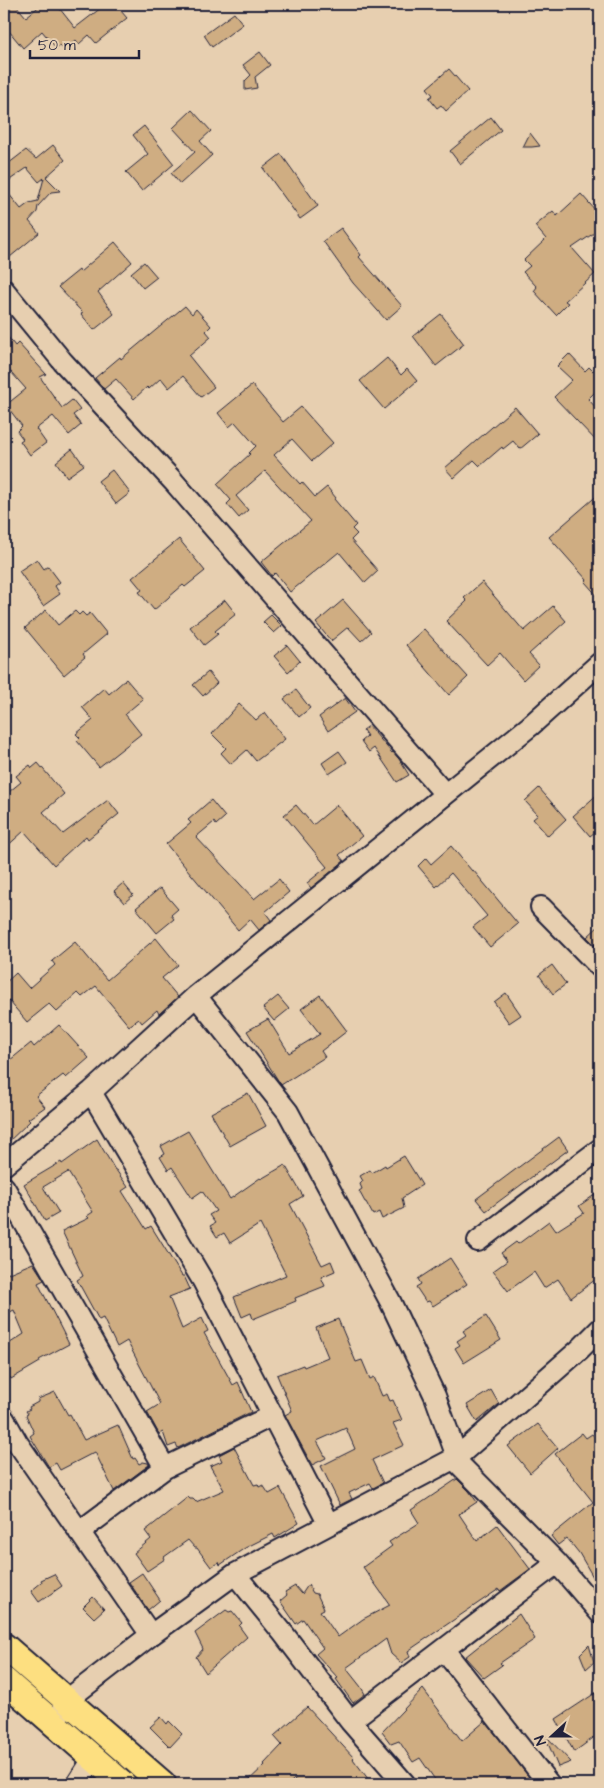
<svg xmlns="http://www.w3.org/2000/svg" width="604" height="1788" viewBox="0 0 604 1788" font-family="'Architects Daughter',sans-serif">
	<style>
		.building { fill: #cfad82; stroke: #22223b }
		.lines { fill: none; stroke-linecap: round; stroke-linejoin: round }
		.minor-casing { stroke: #22223b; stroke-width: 24 }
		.major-casing { stroke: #22223b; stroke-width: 29 }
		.minor { stroke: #e7cfb0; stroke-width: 20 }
		.major { stroke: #fddf80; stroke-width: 25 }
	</style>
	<rect width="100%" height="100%" fill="#e7cfb0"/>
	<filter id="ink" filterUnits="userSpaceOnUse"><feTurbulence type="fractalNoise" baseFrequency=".02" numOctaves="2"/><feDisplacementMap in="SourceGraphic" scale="10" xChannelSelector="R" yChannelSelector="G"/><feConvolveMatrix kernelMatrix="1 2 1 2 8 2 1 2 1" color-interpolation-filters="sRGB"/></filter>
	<g filter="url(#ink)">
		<path class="building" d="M15,4l11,13 16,-13h14l19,24 31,-24h9l12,14 -31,25 -7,-8 -10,9 -3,-4 -12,10 -4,-5 -4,3 -14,-17 -19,17 -19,-23v-11z
			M234,13l9,11 -31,23 -8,-12z
			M260,52l10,13 -15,12 2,11 -12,2v-9l6,-6 -8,-10z
			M449,69l19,22 -22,20 -5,-6 -4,3 -8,-10 4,-3 -6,-7z
			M192,110l19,21 -11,10 12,14 -32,29 -9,-11 24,-21 -22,-24z
			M491,117l10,13 -41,34 -10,-13z
			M144,126l30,38 -32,27 -16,-19 22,-18 -15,-19z
			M530,133l10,13 -8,1h-9z
			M53,145l12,15 -19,17 14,14 -9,1 -13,14 -1,6 -8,9 10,12 -35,29v-74l17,21 8,-6 9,-2 6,-23 -5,4 -12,-14 -23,16v-17l22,-17 10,9z
			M281,154l37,52 -18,13 -37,-51z
			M581,194l16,18 -4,1 7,12v4l-28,19 23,26 -30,27 3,2 -12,12 -22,-24 3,-4 -14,-15 7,-6 -6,-6 22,-21 -11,-13 18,-15 4,5z
			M341,228l20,27 -2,2 43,49 -16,14 -33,-37 -30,-42z
			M115,242l17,20 -34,30 16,22 -20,16 -13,-16 2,-1 -25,-26 21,-17 1,2z
			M144,262l13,15 -14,11 -12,-15z
			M185,306l7,8 4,-5 15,17 -5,5 5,6 -22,19 25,31 -13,10 -18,-21 -14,12 -8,-10 -12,11 -2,-2 -13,12 -18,-20 -12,10 -9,-11 25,-21 1,2z
			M441,314l23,30 -28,22 -23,-30z
			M4,332l11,14 3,-3 28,31 -6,3 22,31 10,-8 8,10 -7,5 8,10 -12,10 -16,-19 -17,13 10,14 -16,12 -10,-14 3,-2 -6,-8 5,-5 -16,-21 20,-16 -22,-25z
			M569,354l16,17 4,-4 4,4 7,-8v24l-12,12 12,13v33l-46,-48 18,-17 -15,-14z
			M387,358l14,17 6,-6 10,12 -33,28 -24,-28z
			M252,385l31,37 18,-15 32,36 -21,18 -20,-22 -18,16 26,29 2,-2 13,15 12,-10 9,11 -2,1 22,26 -4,4 5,5 -6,6 27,31 -13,12 -26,-31 -49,40 -15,-19 -3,3 -11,-14 50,-41 -46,-50 -29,25 12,14 -9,8 -12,-14 4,-4 -14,-16 33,-30 -1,-1 7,-7 -21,-24 -6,5 -11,-14z
			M515,407l23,27 -18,15 -7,-8 -10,8 -1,-2 -22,19 -6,-6 -20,18 -9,-10z
			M72,449l12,16 -17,12 -11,-15z
			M112,470l18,23 -14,11 -18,-23z
			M600,493v106l-15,-17 2,-2 -38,-43z
			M179,539l26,32 -20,16 -2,-2 -29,25 -15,-18 3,-2 -10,-12z
			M37,559l7,10 4,-3 12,16 -5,4 5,8 -17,12 -24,-35z
			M482,582l42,49 29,-25 13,15 -37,33 10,11 -16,15 -23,-27 -13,12 -41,-44 21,-20 -3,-3z
			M225,600l11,14 -21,17 3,3 -14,11 -14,-18z
			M343,600l28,32 -10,9 -13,-14 -17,14 -15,-18z
			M46,610l12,15 17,-14 4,4 3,-3 4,4 4,-3 17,21 -24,20 2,3 -21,18 -39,-47z
			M271,615l11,11 -8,7 -11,-11z
			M424,629l44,48 -19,18 -43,-50z
			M287,645l13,16 -12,11 -14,-16z
			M208,672l9,11 -14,13 -10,-11z
			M126,679l17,20 -18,15 16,20 -42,33 -22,-26 3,-3 -4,-4 17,-14 -11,-13 22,-19 5,6z
			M296,690l14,18 -11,9 -15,-18z
			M345,698l10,14 -27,19 -9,-14z
			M239,704l17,16 9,-8 20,27 -29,22 -9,-11 -16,14 -10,-11 5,-5 -14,-14z
			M369,726l23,27 1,-1 6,7 10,16 -12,7 -23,-34 -5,4 -8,-11 6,-5 -4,-6z
			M339,751l8,11 -18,12 -7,-11z
			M38,763l26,31 -21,18 20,22 45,-34 11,14 -31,25 -2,-3 -32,29 -30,-34 -20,18v-53l17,-14 -5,-6 14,-11 2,3z
			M539,788l27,31 -18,17 -15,-17 5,-4 -13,-14z
			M600,792v36l-10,8 -17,-20z
			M211,800l14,17 -9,8 -2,-3 -18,15 58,62 25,-20 10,13 -24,20 6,8 -12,10 -9,-11 -12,11 -72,-86 25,-21 -3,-3z
			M296,805l17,20 24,-20 25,31 -23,19 5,6 -33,27 -4,-5 20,-16 -43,-52z
			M451,846l21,25 1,-1 45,54 -28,23 -17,-20 14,-11 -36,-43 -15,14 -18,-21 8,-8 5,6z
			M123,883l10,12 -9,8 -10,-12z
			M160,888l18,21 -7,6 3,4 -17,14 -21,-25z
			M600,925v25l-13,-13z
			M156,938l22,27 -16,13 16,19 -19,17 -2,-4 -15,13 -3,-4 -10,7 -33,-40 -14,11 -4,-4 -21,19 -8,-8 -22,18 -23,-27v-11l12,-11 13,15 26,-23 -3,-4 23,-19 32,38z
			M552,965l14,19 -13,10 -14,-19z
			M506,993l15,22 -12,8 -15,-21z
			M320,995l27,36 -26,20 4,6 -44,28 -34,-54 21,-12 21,34 31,-19 -19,-25z
			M278,996l11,13 -15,12 -11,-13z
			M59,1025l30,33 -23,20 -3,-3 -27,21 9,11 -17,12 2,2 -26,25v-81l27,-22 3,4z
			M248,1093l18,33 -36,20 -19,-33z
			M188,1131l42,68 30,-21 1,1 24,-14 18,31 -13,8 32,61 9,-4 4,10 -14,6 4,9 -30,12 1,3 -43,18 -2,-6 -9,4 -8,-20 52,-22 -26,-51 -30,19 -6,-10 -7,4 -7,-11 5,-3 -6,-8 7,-4 -14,-20 -10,7 -20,-31 -4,3 -8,-13 5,-3 -4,-8z
			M559,1137l9,13 -82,61 -10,-12z
			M97,1139l18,31h1l12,17 -6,4 24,38 5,-3 31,50h2l6,13 -21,8 13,32 20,-11 6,13 -4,2 29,52 5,-3 13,30 -73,36 -2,-4 -8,3 -5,-15 -4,2 -12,-22 13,-8 -33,-63 -10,6 -14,-29 -4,2 -22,-40 6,-4 -21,-45 27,-13 -2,-2 6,-4 -25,-40 -25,15 16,26 -14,8 -21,-37 37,-22 1,2z
			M404,1156l18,29 -20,13 2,10 -22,11 -3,-7 -6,3 -7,-13h-1l-6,-11 3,-2 -2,-5 3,-3 -3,-5 10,-6 2,3 13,-8 1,2z
			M600,1191v85l-29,22 -13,-19 -14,9 -10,-16 -26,19 -15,-20 14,-10 -6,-8 15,-11 2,2 31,-23 7,10 28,-18 -5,-7z
			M450,1258l17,26 -34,22 -4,-5 -3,1 -10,-15 5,-3 -3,-5z
			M33,1263l11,17 -6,3 31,61 -30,16 1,2 -29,17 -1,-2 -6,3v-33l20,-13 -10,-24 -10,5v-40z
			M486,1316l15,24 -37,23 -9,-15 5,-3 -3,-4 9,-6 -3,-4z
			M338,1319l18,43 6,-2 8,19 4,-2 8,19 5,-2 3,7 3,-1 9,20 -9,3 11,22 -32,15 11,23 -10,5 -3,-5 -21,10 3,6 -12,6 -19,-39 34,-17 -9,-21 -29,13 9,17 -14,7 -27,-50 7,-4 -15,-36 26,-10 1,2 24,-10 -12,-29z
			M491,1390l8,14 -22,18 -10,-17z
			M55,1392l13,23 2,-1 14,26 34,-15 15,34 2,-1 4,6 4,-2 5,1 1,2 -35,26 -19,-39 -35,18 -4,-7 -7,4 -19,-31 4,-3 -8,-18 2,-1 -2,-3 4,-2 -1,-2 9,-5v-3z
			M538,1424l20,24 -28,25 -22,-27z
			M582,1433l4,5 6,-4 7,8 -5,4 4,5 -4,4 6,8v126l-21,-36 -12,-15 -9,7 -7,-9 42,-34 -38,-48z
			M234,1447l20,38 4,-1 1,3 4,-2 6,9 11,-6 19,35 -24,15 -2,-4 -28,14 -25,17 -1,-3 -8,5 -14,-19h-2l-7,-8 -24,17 1,2 -18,12 -13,-18 17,-14 -6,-8 43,-34 2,2h3l3,3 28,-12 -14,-24 12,-5 -3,-6z
			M457,1479l12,12 8,11 -18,12 18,27 20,-16 33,44 -30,22 -1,-2 -91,62 2,6 -9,6 -10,-9 -5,-15 -40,29 15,19 4,7 -12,9 -17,-24 2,-1 -22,-24 7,-6 -20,-29 -7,5 -16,-23 7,-6 -2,-3 10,-6 7,8 6,-9 5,8 4,1 7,15 -4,2 18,26 25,-18 27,-14 -27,-38 29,-21 -3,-4 30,-19 -8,-13z
			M142,1573l18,27 -12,10 -19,-28z
			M54,1574l8,12 -23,16 -8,-11 11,-9 -1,-2z
			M93,1597l11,12 -10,9 -11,-11z
			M226,1610l3,2 3,-1 10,12 -3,3 8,11 -41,36 -10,-16 7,-8 -8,-16z
			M519,1614l16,25 -35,24 2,2 -18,13 -19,-21z
			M589,1645l5,17 -8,7 -6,-15z
			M423,1689l39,52 23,-20 44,56 -6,3 2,4h-87l-18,-26 -7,4 -14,-21 -8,3 -9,-12z
			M600,1690v43l-26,19 -18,-33z
			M307,1707l47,51 -1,1 19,25h-73l-5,-5 -5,5h-44l20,-19 -1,-1 18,-19 -8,-9z
			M161,1717l6,7 2,-3 13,13 -12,13 -20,-20z
			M545,1736h1l25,26 -13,5z"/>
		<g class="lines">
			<g class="minor-casing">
				<path id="minor" d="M4,290l59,72 111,120 271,312
					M541,907l59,60
					M196,996l92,116 102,189 45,95 25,69 97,98 43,50
					M91,1092l112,189 125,242
					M4,1165l87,-73 105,-96 334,-270 70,-63
					M4,1187l161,281
					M478,1241l122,-92
					M4,1419l13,23 134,193
					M79,1532l86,-64 108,-53
					M235,1574l48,59 67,88 55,63
					M444,1650l105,134
					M60,1713l7,-13 84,-65 84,-61 222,-117 122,-107 21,-21
					M350,1721l207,-158
					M77,1784l16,-25"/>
			</g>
			<g class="major-casing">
				<path id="major" d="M4,1646l159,138
					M4,1680l119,104"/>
			</g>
			<use href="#minor" class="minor"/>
			<use href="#major" class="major"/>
		</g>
	</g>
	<rect width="604" height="1788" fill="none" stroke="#e7cfb0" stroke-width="20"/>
	<rect x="10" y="10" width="584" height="1768" fill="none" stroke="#22223b" stroke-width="2" filter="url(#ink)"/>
	<g transform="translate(552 1736) rotate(249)" stroke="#e7cfb0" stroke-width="4" paint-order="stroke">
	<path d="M0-4L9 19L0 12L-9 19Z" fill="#22223b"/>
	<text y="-8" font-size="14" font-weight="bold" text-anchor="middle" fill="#22223b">N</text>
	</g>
	<path d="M30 50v8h109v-8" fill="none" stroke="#22223b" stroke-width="2.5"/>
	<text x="38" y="50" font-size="15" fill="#22223b" stroke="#e7cfb0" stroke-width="4" paint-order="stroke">50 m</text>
</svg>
